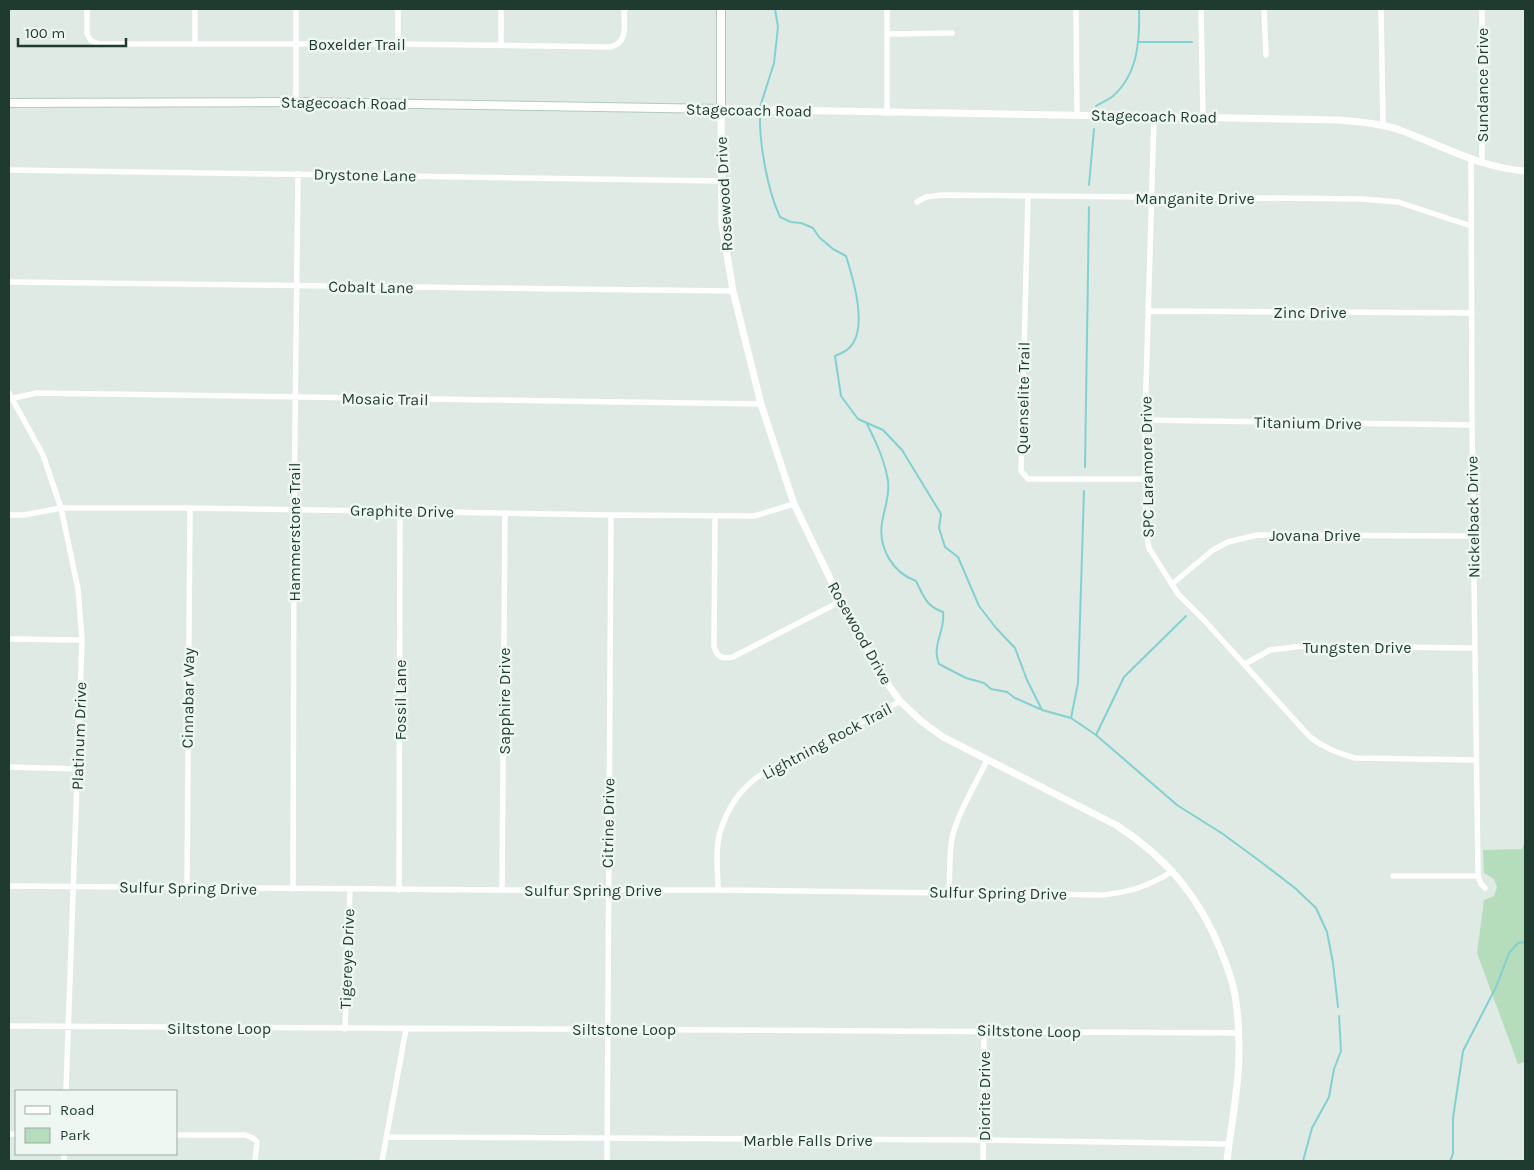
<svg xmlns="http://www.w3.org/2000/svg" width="1534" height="1170" viewBox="0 0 1534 1170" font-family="Karla,sans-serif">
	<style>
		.green { fill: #b5ddbc }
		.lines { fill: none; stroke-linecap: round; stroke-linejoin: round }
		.stream { stroke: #83d0d3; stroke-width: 2 }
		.secondary-casing { stroke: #b1cbbe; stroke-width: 10 }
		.minor { stroke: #fff; stroke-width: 5.5 }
		.tertiary { stroke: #fff; stroke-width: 7 }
		.secondary { stroke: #fff; stroke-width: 8 }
		.labels { text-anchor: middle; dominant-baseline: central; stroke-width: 5; stroke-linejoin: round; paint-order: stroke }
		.street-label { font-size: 16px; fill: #1f3b30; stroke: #eef7f2 }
	</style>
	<rect width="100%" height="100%" fill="#deeae3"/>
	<path class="green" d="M1525,841v221l-7,2 -41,-111 7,-53 10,-4 3,-9 -3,-8 -10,-6 -1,-23 39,-1z"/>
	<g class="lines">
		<path class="stream" d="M1139,42h53
			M1096,106c5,-3 12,-6 17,-10 25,-22 27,-56 26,-87
			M760,107l14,-44 4,-36 -3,-18
			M760,112c-1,30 7,77 20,105l11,5 10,1 12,5 6,9 14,12 13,7c7,22 23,73 3,92 -3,3 -9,6 -14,8l6,40 17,23 25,11 19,20 39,64 -2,14 6,19 13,10 21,49 17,22 19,20 12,32 15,30 29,8 25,17 81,70 46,29 38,28 34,26 21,20 11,24 6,31 5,44
			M1089,185l5,-56
			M867,424c9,18 18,37 21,57 2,15 -4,28 -6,42 -4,25 11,50 34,58 8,16 10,25 27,31 3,18 -12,33 -4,52l27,14 18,5 7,6 16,3 8,6 25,11
			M1085,467l4,-260
			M1071,718l7,-35 6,-192
			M1096,735l28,-58 62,-61
			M1303,1161l9,-33 17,-31 5,-28 7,-18 -2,-35
			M1450,1161l3,-7v-36l10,-67 33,-64 13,-34 9,-10 7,-1"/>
		<g class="secondary-casing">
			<path id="secondary" d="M9,103l287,-1 425,7v-100"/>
		</g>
		<path class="minor" d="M87,9v25l4,7 9,3h298l212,3c19,-4 14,-23 14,-38
			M195,9v34
			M398,9v35
			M501,9v36
			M1076,9l1,107
			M1201,9l2,108
			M1264,9l2,46
			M1381,9l2,116
			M1482,9v153
			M887,34l65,-1
			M296,102v-93
			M887,113v-104
			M1154,116l-9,304 1,112 3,16 29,46 26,26 106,117c14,11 28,16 45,21l121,2
			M1471,158l1,267 6,451 3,8 4,4
			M9,170l712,11
			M1028,196l-7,275 7,8h119
			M917,202l9,-5 16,-2 420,4 36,3 73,24
			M9,282l724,9
			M1148,311l324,2
			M9,393l34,62 18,53 17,81 4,51 -16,451
			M9,399l28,-6 724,11
			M1145,420l327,5
			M9,515h15l37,-7h129l421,7 143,1 40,-12
			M715,516l-1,130c3,12 8,13 19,11l108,-56
			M1172,584l41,-34 15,-8 29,-7 216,1
			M9,639l73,1
			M1245,664l25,-14 32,-4 172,2
			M9,767l69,2
			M1393,876h85
			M9,886l493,4h216l385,5c30,-4 44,-8 70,-24
			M187,887l3,-379
			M293,889l1,-379 4,-336
			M399,890l1,-379
			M502,890l3,-377
			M718,890c0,-18 -3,-37 1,-54 5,-19 15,-38 30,-52 18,-16 42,-25 63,-36 30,-15 59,-30 88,-47
			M949,891c1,-18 0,-36 3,-53 6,-26 24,-54 35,-78
			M9,1026l1229,7
			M345,1029l5,-140
			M9,1134h7
			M176,1135h69l8,3 4,4 -2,19
			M386,1137l598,3 245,4
			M64,1161v-7
			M382,1161l24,-132
			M607,1161l4,-646
			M983,1161l1,-130"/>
		<path class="tertiary" d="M1227,1161c4,-36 12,-73 12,-109 0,-19 -1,-39 -4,-57 -2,-15 -9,-30 -14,-44 -22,-55 -55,-94 -105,-126l-173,-88 -22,-16 -21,-20 -21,-29 -38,-71 -47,-97 -33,-100 -28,-113 -11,-66 -1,-116 619,11c19,2 39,3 57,9 42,15 83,39 128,42"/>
		<use href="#secondary" class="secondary"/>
	</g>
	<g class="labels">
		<g class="street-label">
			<text x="357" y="44">Boxelder Trail</text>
			<text transform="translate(1482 85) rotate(-90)">Sundance Drive</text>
			<text transform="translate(344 103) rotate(1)">Stagecoach Road</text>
			<text transform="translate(749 110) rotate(1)">Stagecoach Road</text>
			<text transform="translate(1154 116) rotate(1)">Stagecoach Road</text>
			<text transform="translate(365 175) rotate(1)">Drystone Lane</text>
			<text transform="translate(724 194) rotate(-93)">Rosewood Drive</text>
			<text x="1195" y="198">Manganite Drive</text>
			<text transform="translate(371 287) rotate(1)">Cobalt Lane</text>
			<text x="1310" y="312">Zinc Drive</text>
			<text transform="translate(1023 398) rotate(-89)">Quenselite Trail</text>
			<text transform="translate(385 399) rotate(1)">Mosaic Trail</text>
			<text transform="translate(1308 423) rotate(1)">Titanium Drive</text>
			<text transform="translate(1147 467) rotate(-91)">SPC Laramore Drive</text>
			<text transform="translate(402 511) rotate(1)">Graphite Drive</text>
			<text transform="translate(1473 517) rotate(-91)">Nickelback Drive</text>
			<text transform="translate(294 532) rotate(-90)">Hammerstone Trail</text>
			<text x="1315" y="535">Jovana Drive</text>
			<text transform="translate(860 633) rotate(61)">Rosewood Drive</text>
			<text x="1357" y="647">Tungsten Drive</text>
			<text transform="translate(188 698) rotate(-89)">Cinnabar Way</text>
			<text transform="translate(400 700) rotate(-90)">Fossil Lane</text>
			<text transform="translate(504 701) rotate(-90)">Sapphire Drive</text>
			<text transform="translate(79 736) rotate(-88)">Platinum Drive</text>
			<text transform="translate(827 741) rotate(-28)">Lightning Rock Trail</text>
			<text transform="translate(608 823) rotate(-89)">Citrine Drive</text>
			<text transform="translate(188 888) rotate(1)">Sulfur Spring Drive</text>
			<text x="593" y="890">Sulfur Spring Drive</text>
			<text transform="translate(998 893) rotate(1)">Sulfur Spring Drive</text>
			<text transform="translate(347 959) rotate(-88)">Tigereye Drive</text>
			<text x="219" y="1028">Siltstone Loop</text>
			<text x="624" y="1029">Siltstone Loop</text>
			<text transform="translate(1029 1031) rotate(1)">Siltstone Loop</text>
			<text transform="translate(984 1096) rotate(-90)">Diorite Drive</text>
			<text x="808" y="1140">Marble Falls Drive</text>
		</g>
	</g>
	<rect width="1534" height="1170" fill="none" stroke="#1f3b30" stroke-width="20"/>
	<rect x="15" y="1090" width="162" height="65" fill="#eef7f2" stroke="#9baca4"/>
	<rect x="25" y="1106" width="25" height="8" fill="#ffffff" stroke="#9baca4"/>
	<text x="60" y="1115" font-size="15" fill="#1f3b30">Road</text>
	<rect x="25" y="1128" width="25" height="15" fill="#b5ddbc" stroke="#9baca4"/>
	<text x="60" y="1140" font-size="15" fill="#1f3b30">Park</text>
	<path d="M18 38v8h108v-8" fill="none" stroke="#1f3b30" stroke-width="2.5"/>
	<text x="25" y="38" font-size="15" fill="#1f3b30" stroke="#eef7f2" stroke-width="4" paint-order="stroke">100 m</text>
</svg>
